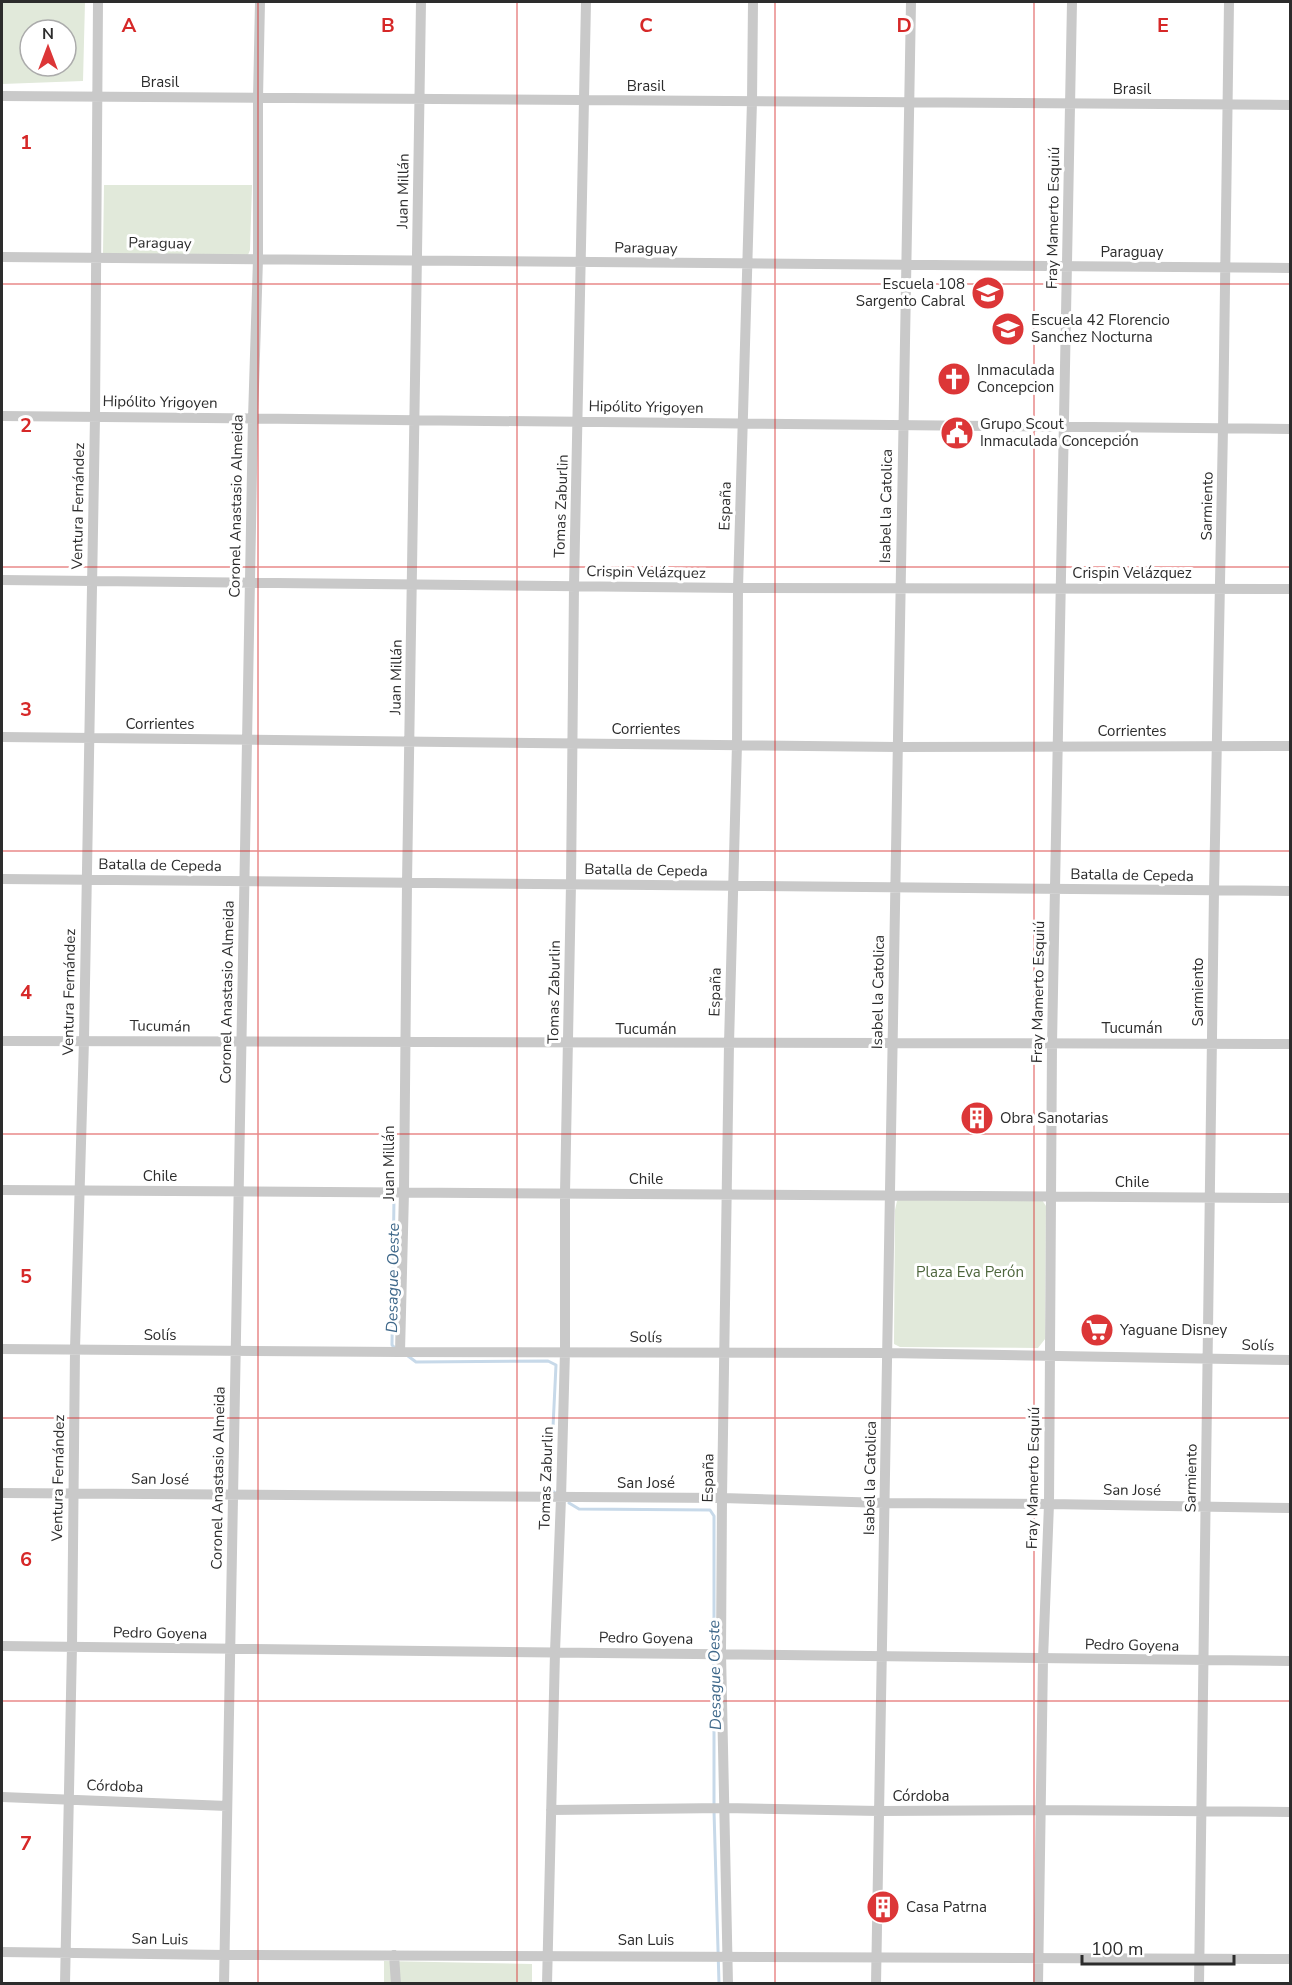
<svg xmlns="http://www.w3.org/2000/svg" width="1292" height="1985" viewBox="0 0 1292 1985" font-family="'Nunito Sans',sans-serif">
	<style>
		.green { fill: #e1e9da; fill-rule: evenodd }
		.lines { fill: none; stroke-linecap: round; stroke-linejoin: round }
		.stream { stroke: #c7d9e9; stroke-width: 3 }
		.minor { stroke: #c9c9c9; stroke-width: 10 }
		.grid { fill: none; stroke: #d62828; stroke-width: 1.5; stroke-opacity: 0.55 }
		.labels { text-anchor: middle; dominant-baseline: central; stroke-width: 6; stroke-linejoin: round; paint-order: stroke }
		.street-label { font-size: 15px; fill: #2c2c2c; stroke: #fff }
		.poi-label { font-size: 15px; fill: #2c2c2c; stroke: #fff; text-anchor: start }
		.park-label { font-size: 15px; fill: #4d653c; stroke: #fff }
		.water-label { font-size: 16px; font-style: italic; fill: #3f688a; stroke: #fff }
		.grid-label { font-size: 20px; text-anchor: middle; font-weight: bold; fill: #d62828; stroke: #fff; stroke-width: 6; stroke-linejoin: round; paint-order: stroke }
	</style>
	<rect width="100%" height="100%" fill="#fff"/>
	<path class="green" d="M2,2h83l-2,79 -81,3zM30,30h36v36h-36z
		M104,185h148l-2,65 -2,5 -144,-1 -1,-1z
		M900,1198l142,2 4,6 -1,133 -7,9 -138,-1 -6,-3 1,-134 2,-9z
		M384,1961l148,3v19l-148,1z"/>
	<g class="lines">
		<path class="stream" d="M394,1198l-2,147 3,3
			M408,1356l8,6 132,-1 8,4 -6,124 5,4
			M569,1503l10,6 131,1 4,6v289
			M714,1811l5,173"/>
		<path class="minor" d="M2,96l1288,9
			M2,257l1288,11
			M2,416l1288,13
			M2,580l736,8 552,1
			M2,737l895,10 393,-1
			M2,879l1288,12
			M2,1041l1288,3
			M2,1190l1288,8
			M2,1349l398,3 487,1 403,7
			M400,1352l4,-160 3,-309 14,-881
			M2,1493l720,5 162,5 165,1 241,4
			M2,1646l1288,15
			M2,1797l225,9
			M551,1810l173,-2 155,3 162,-1 249,2
			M2,1952l222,3 1066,4
			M394,1955l2,29
			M65,1984l7,-338 3,-297 9,-309 11,-623 3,-415
			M224,1984l29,-1566 5,-159v-161l2,-96
			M547,1984l8,-332 6,-154 4,-147v-158l6,-309 3,-298 12,-584
			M728,1984l-7,-331 1,-155 7,-454 8,-300 1,-156 14,-487 1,-99
			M876,1984l35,-1982
			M1038,1984l5,-325 6,-155 3,-460 20,-1042
			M1199,1984l15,-1093 9,-463 6,-426"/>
	</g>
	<path class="grid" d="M258,2v1982M517,2v1982M775,2v1982M1034,2v1982M2,284h1288M2,567h1288M2,851h1288M2,1134h1288M2,1418h1288M2,1701h1288"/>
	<defs>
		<g id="school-disc" transform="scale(1.725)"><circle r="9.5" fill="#dc3637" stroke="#fff"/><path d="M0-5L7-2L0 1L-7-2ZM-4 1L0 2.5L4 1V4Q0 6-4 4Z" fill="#fff"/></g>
		<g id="church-disc" transform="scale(1.725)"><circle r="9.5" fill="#dc3637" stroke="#fff"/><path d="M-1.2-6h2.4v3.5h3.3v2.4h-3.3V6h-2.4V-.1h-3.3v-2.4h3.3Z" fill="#fff"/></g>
		<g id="civic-disc" transform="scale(1.725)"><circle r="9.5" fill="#dc3637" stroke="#fff"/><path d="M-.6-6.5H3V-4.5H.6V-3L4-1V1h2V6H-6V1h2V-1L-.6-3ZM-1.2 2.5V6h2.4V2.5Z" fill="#fff"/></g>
		<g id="building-disc" transform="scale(1.725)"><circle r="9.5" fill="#dc3637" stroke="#fff"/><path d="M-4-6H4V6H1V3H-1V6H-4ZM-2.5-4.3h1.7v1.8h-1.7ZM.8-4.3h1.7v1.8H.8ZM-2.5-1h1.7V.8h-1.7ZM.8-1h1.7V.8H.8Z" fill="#fff"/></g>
		<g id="supermarket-disc" transform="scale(1.725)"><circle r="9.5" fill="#dc3637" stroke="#fff"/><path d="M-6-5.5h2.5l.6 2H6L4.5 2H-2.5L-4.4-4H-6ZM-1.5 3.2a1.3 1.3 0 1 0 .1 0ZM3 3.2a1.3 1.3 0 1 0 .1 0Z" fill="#fff"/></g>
	</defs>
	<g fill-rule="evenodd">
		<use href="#school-disc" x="988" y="293"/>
		<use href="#school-disc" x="1008" y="329"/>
		<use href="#church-disc" x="954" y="379"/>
		<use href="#civic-disc" x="957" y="433"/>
		<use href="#building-disc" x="977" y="1118"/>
		<use href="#supermarket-disc" x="1097" y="1330"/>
		<use href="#building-disc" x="883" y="1907"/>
	</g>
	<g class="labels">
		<g class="street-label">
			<text x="160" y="82">Brasil</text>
			<text x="646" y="86">Brasil</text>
			<text x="1132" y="89">Brasil</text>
			<text transform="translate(403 191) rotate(-89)">Juan Millán</text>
			<text transform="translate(1053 218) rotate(-89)">Fray Mamerto Esquiú</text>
			<text transform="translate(160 243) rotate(1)">Paraguay</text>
			<text transform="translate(646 248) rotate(1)">Paraguay</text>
			<text x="1132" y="252">Paraguay</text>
			<text transform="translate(160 402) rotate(1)">Hipólito Yrigoyen</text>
			<text transform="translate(646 407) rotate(1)">Hipólito Yrigoyen</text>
			<text transform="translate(78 506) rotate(-89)">Ventura Fernández</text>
			<text transform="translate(236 506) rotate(-89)">Coronel Anastasio Almeida</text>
			<text transform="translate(561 506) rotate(-88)">Tomas Zaburlin</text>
			<text transform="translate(725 506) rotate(-88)">España</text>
			<text transform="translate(886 506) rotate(-89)">Isabel la Catolica</text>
			<text transform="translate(1207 506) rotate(-89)">Sarmiento</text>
			<text transform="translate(646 572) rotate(1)">Crispin Velázquez</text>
			<text x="1132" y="573">Crispin Velázquez</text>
			<text transform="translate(396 677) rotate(-89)">Juan Millán</text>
			<text x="160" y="724">Corrientes</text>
			<text x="646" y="729">Corrientes</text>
			<text x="1132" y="731">Corrientes</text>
			<text transform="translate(160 865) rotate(1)">Batalla de Cepeda</text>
			<text transform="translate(646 870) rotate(1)">Batalla de Cepeda</text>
			<text transform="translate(1132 875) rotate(1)">Batalla de Cepeda</text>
			<text transform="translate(69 992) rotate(-89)">Ventura Fernández</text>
			<text transform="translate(227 992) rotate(-89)">Coronel Anastasio Almeida</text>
			<text transform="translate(554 992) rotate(-89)">Tomas Zaburlin</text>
			<text transform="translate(715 992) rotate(-88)">España</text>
			<text transform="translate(878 992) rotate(-89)">Isabel la Catolica</text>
			<text transform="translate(1038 992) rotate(-89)">Fray Mamerto Esquiú</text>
			<text transform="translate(1198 992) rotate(-90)">Sarmiento</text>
			<text transform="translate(160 1026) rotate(1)">Tucumán</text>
			<text x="1132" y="1028">Tucumán</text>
			<text x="646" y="1029">Tucumán</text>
			<text transform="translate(389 1163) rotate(-90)">Juan Millán</text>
			<text x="160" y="1176">Chile</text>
			<text x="646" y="1179">Chile</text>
			<text x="1132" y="1182">Chile</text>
			<text x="160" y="1335">Solís</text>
			<text transform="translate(646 1337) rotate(1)">Solís</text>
			<text transform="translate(1258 1345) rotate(1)">Solís</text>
			<text transform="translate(58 1478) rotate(-89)">Ventura Fernández</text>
			<text transform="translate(218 1478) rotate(-89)">Coronel Anastasio Almeida</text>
			<text transform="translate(546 1478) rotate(-88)">Tomas Zaburlin</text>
			<text transform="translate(708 1478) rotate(-89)">España</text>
			<text transform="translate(870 1478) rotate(-89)">Isabel la Catolica</text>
			<text transform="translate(1033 1478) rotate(-89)">Fray Mamerto Esquiú</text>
			<text transform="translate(1191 1478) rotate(-89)">Sarmiento</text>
			<text transform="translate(160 1479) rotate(1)">San José</text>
			<text x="646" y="1483">San José</text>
			<text transform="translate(1132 1490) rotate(1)">San José</text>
			<text transform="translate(160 1633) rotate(1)">Pedro Goyena</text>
			<text transform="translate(646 1638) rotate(1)">Pedro Goyena</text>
			<text transform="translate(1132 1645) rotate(1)">Pedro Goyena</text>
			<text transform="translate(115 1786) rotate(2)">Córdoba</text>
			<text x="921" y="1796">Córdoba</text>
			<text transform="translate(160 1939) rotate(1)">San Luis</text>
			<text x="646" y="1940">San Luis</text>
		</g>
		<g class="poi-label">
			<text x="965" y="284" text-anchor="end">Escuela 108<tspan x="965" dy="17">Sargento Cabral</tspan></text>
			<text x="1031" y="320">Escuela 42 Florencio<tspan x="1031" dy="17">Sanchez Nocturna</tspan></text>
			<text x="977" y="370">Inmaculada<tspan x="977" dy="17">Concepcion</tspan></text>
			<text x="980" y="424">Grupo Scout<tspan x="980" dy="17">Inmaculada Concepción</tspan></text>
			<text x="1000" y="1118">Obra Sanotarias</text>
			<text x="1120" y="1330">Yaguane Disney</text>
			<text x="906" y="1907">Casa Patrna</text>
		</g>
		<g class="park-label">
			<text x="970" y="1272">Plaza Eva Perón</text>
		</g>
		<g class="water-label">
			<text transform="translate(393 1278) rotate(-89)">Desague Oeste</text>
			<text transform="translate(715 1675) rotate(-91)">Desague Oeste</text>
		</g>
	</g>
	<g class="grid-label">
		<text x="129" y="32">A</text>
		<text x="388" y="32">B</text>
		<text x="646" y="32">C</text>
		<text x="904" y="32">D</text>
		<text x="1163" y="32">E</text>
		<text x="26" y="149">1</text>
		<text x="26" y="432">2</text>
		<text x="26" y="716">3</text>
		<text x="26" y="999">4</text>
		<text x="26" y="1283">5</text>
		<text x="26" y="1566">6</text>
		<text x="26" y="1850">7</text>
	</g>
	<rect width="1292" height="1985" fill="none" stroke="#2c2c2c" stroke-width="6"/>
	<g transform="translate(48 48)"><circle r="28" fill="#ffffff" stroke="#ababab" stroke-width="1.5"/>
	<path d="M0-4.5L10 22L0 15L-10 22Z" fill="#dc3637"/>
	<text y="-9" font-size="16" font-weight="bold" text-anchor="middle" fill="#2c2c2c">N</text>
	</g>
	<path d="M1082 1955v9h152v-9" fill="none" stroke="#2c2c2c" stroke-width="3"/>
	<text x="1091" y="1955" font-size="18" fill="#2c2c2c" stroke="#ffffff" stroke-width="4.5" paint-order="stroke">100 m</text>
</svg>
